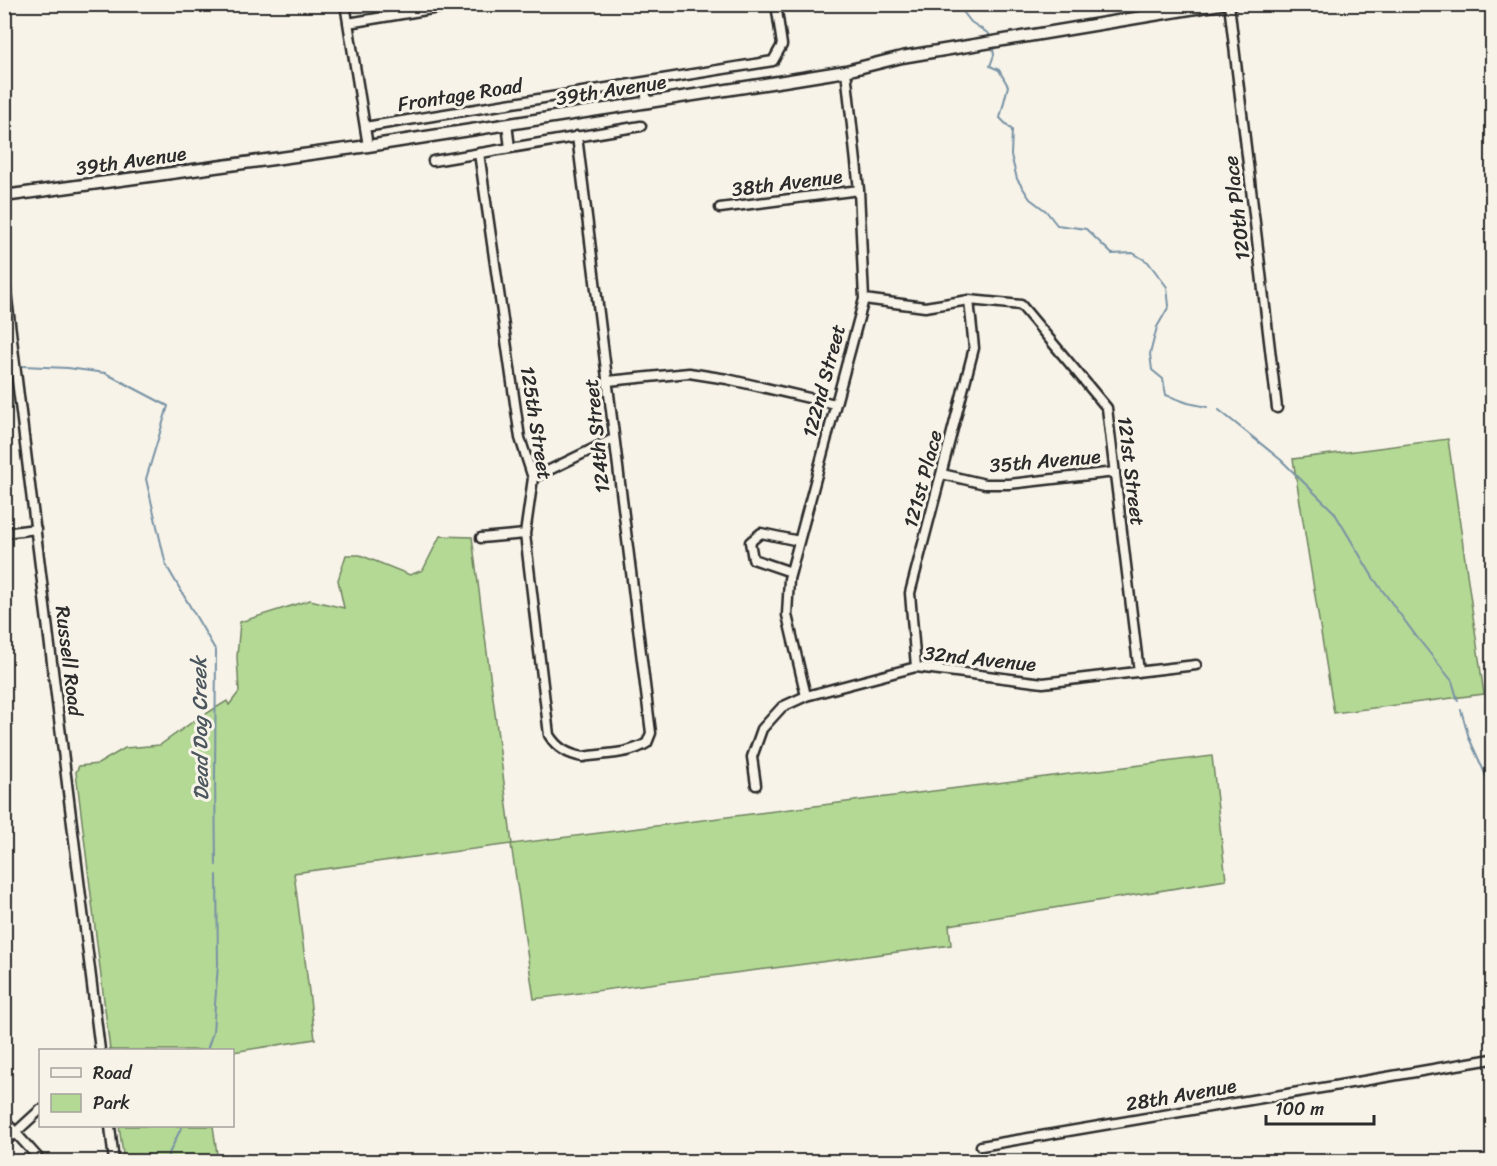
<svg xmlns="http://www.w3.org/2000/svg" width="1497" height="1166" viewBox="0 0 1497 1166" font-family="Sriracha,sans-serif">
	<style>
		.green { fill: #b3d995; stroke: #6f8260; stroke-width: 1.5 }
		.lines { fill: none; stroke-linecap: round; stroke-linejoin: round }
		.stream { stroke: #7892a5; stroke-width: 2 }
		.minor-casing { stroke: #2b2b2b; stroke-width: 13 }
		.major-casing { stroke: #2b2b2b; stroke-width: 15 }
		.minor { stroke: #f7f3e8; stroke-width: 8 }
		.major { stroke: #f7f3e8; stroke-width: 10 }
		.labels { text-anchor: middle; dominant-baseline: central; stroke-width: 6; stroke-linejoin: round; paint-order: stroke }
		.street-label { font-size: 20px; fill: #2b2b2b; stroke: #f7f3e8 }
		.water-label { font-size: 21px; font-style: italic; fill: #4b565e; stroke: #f7f3e8 }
	</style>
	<rect width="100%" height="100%" fill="#f7f3e8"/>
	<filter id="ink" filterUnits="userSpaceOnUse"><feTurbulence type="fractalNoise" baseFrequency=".0167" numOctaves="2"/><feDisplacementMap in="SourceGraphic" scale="12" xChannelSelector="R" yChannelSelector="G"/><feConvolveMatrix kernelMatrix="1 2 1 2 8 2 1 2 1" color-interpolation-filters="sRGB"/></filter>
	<g filter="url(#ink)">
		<path class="green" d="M1448,439l36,255 -150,19 -41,-254z
			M440,536l32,1 40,307 700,-88 14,124 -277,45 2,20 -417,54 -23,-155 -217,29 21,166 -82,13 -1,-2h-122l-34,-278 3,-6 19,-2 27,-16 35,-3 34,-24 33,-20 2,4 10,-13 -2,-35 3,-35 70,-22 34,8 -6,-28 8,-25h14l50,20 13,-5z
			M119,1126h94l5,35h-94z"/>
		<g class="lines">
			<path class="stream" d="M957,4l14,18 18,12v2
				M4,14l12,-10
				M993,49l1,6 -4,11 9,4 9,16 -8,32 12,12 -1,25 6,24 13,20 16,12 11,14 29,4 26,25 21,-1 15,9 19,25 2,19 -12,21 -7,27 2,16 11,9 3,16 22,8 19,4
				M4,365l5,1
				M22,366l46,2 37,5 63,33 -22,73 20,86 50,86 -1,125 1,89
				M1219,410l62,50 53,52 40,67 42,57 36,45 6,20
				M1461,710l8,28 23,51
				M207,1050l6,-18 5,-68 -1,-89
				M165,1162l17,-36"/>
			<g class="minor-casing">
				<path id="minor" d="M345,4l23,142
					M1229,4l48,404
					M348,23l114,-19
					M644,82l3,21
					M507,124l3,24
					M365,127l408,-66 9,-16 -6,-41
					M479,153l41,285 13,40 -8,56 24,201c8,13 18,19 34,22 22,-4 45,-2 64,-14l4,-10 -74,-597
					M433,161l208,-35
					M720,208l139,-18
					M4,275l96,775
					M864,299l61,8 44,-7 52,5 86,103 32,264
					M608,381l81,-8 38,6 108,25
					M942,474l43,10h24l106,-12
					M533,478l80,-39
					M4,533l32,-4
					M481,538l44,-4
					M791,572l-38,-13 -3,-17 11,-9 38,8
					M916,667l-6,-74 64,-245 -5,-48
					M806,696l-19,-81 2,-36 75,-280 -5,-109 -13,-119
					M756,785l-4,-28 10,-28 20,-22 24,-11 110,-29 127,16 153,-18
					M4,1120l38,42
					M110,1126l4,36
					M4,1143l36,-33
					M981,1146l511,-87"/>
			</g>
			<g class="major-casing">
				<path id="major" d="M4,196l364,-50 416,-65 62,-10 56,-14 318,-53"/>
			</g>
			<use href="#minor" class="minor"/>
			<use href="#major" class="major"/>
		</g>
	</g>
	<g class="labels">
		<g class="street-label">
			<text transform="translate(611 90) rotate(-9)">39th Avenue</text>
			<text transform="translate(460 95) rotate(-9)">Frontage Road</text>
			<text transform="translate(131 161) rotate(-8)">39th Avenue</text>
			<text transform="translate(787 183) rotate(-7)">38th Avenue</text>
			<text transform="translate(1237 208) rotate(-97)">120th Place</text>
			<text transform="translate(824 381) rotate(-75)">122nd Street</text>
			<text transform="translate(536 423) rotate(81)">125th Street</text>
			<text transform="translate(597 436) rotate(-96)">124th Street</text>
			<text transform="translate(1045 461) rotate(-5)">35th Avenue</text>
			<text transform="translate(1131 471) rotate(83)">121st Street</text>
			<text transform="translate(923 479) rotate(-75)">121st Place</text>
			<text transform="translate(980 659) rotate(6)">32nd Avenue</text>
			<text transform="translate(69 661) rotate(83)">Russell Road</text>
			<text transform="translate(1181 1095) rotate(-10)">28th Avenue</text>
		</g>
		<g class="water-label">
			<text transform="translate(200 729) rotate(-91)">Dead Dog Creek</text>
		</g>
	</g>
	<rect width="1497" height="1166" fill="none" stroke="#f7f3e8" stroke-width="24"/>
	<rect x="12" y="12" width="1473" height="1142" fill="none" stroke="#2b2b2b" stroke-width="2" filter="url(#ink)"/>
	<rect x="39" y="1049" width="195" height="78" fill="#f7f3e8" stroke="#a5a39c" stroke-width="1.5"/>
	<rect x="51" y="1068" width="30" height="9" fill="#f7f3e8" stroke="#a5a39c" stroke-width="1.5"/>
	<text x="93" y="1079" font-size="18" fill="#2b2b2b">Road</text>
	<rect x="51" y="1094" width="30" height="18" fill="#b3d995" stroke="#a5a39c" stroke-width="1.5"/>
	<text x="93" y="1109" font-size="18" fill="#2b2b2b">Park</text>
	<path d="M1266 1115v9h108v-9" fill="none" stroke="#2b2b2b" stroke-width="3"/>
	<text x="1275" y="1115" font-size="18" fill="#2b2b2b" stroke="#f7f3e8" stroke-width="4.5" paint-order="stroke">100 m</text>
</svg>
